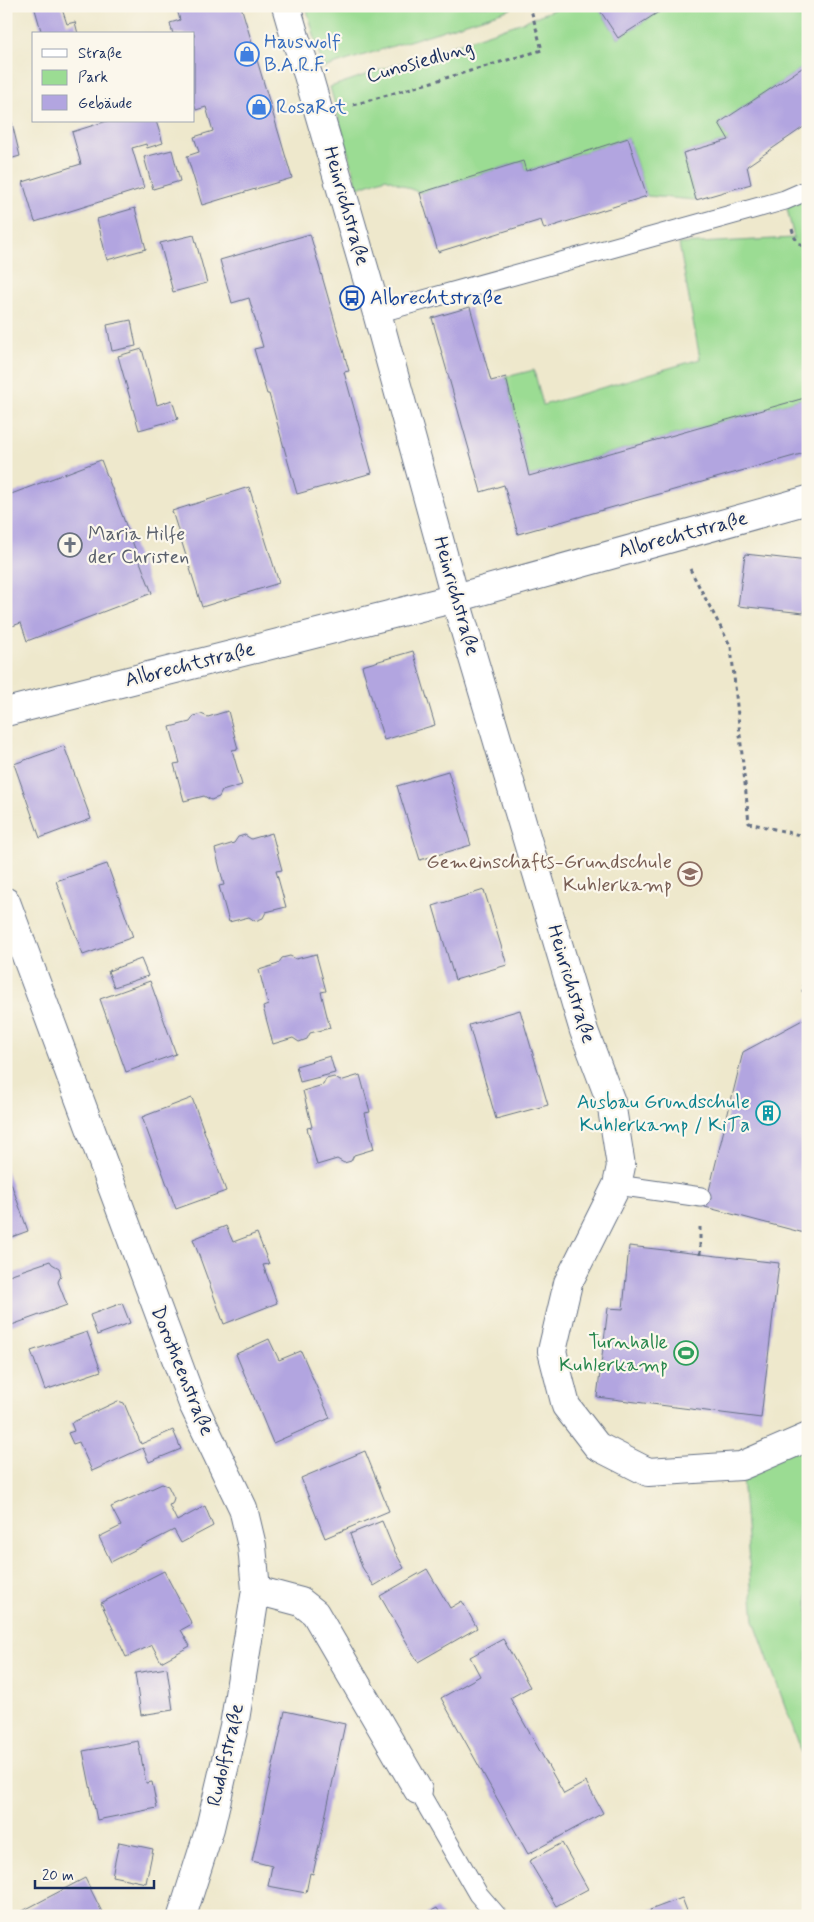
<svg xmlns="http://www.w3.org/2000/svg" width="814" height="1922" viewBox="0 0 814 1922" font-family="Mynerve,sans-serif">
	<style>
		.green { fill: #9bdc93; stroke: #5b8678 }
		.building { fill: #b2a5e0 }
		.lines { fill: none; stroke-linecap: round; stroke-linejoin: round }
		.service-casing { stroke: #657084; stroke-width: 21 }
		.minor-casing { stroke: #657084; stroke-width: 30 }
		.path { stroke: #657084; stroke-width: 3; stroke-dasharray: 4 4; stroke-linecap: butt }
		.service { stroke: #fff; stroke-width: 19 }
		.minor { stroke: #fff; stroke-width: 28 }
		.labels { text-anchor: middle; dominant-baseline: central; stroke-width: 4.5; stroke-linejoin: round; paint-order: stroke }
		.shop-label { font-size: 20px; fill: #366cbe; stroke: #fbf7ec; text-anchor: start }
		.street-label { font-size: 20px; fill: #1b2f5e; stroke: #fbf7ec }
		.transit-label { font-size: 20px; fill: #164399; stroke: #fbf7ec; text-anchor: start }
		.worship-label { font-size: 20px; fill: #5b616d; stroke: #fbf7ec; text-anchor: start }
		.education-label { font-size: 20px; fill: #785e54; stroke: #fbf7ec; text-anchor: end }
		.culture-label { font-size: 20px; fill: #0d838f; stroke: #fbf7ec; text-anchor: end }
		.leisure-label { font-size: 20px; fill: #27864d; stroke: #fbf7ec; text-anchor: end }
	</style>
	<rect width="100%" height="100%" fill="#fbf7ec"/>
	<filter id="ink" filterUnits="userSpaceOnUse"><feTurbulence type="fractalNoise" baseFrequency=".02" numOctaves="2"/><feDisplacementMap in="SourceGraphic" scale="10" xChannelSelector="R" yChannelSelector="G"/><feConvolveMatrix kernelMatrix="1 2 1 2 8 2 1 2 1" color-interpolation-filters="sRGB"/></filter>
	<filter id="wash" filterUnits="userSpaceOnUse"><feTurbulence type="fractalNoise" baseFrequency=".0096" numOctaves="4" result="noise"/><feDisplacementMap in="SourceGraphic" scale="20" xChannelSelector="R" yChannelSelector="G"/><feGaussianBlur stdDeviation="1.12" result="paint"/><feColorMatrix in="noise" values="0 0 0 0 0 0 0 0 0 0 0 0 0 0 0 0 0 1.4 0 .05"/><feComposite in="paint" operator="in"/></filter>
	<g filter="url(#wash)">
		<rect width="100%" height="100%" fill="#eee8cc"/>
		<path class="green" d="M306,6h204l1,3 -188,59z
			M563,6h34l21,32 50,-32h140v58l-89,59 10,17 -46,13 13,47 -49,-4 -19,-58 -102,33 -3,-10 -103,32 -34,-15 -28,10 -28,-101 190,-64z
			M808,190v207l-279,79 -23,-99 28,-7 9,35 157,-46 -21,-115 115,-6 -9,-38z
			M808,1437v332l-54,-148 -13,-155z"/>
		<g id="blocks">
			<path class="building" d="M34,6h27l6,18 8,-2 3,12h-36z
				M176,6h65l51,172 -90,27 -15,-49 12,-4 -5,-15 19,-6 -7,-24 -10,3 -2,-6v-70h-21l-3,-11 10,-3z
				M597,6h71l-50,32z
				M808,64v60l-61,42 4,18 -55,16 -13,-47 46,-13 -10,-17z
				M6,99l14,57 -14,4z
				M107,121h49l7,22 -16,5 -1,-4 -14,4 12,40 -109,34 -12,-40 58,-18 -9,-32z
				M628,138l19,58 -103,33 -3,-9 -103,32 -18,-59 103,-32 3,10z
				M172,150l8,31 -27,8 -9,-32z
				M135,208l11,41 -39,11 -10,-41z
				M310,234l39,137 -5,1 28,101 -75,21 -28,-100h-2l-13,-45 9,-2 -14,-49 -17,5 -12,-43z
				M194,235l13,48 -34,9 -13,-49z
				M470,307l21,74 15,-4 23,99 279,-79v55l-290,82 -14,-49 -23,7 -49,-174z
				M131,320l5,26 -24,5 -5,-26z
				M142,349l15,56 15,-5 6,19 -39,11 -21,-74z
				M101,460l51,133 -125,48 -6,-18 -15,5v-132z
				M249,487l30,96 -77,24 -30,-96z
				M745,554l63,7 -4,52 -66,-7z
				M413,651l22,74 -51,15 -22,-74z
				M228,711l10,38 -6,1 10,35 -20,6 -3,6 -8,3 -7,-4 -20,5 -10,-37 6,-1 -10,-36 20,-5 4,-6 7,-2 7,3z
				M64,746l27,73 -51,19 -26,-74z
				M448,771l23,74 -51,15 -23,-74z
				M272,833l10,37 -6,1 10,36 -20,5 -3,6 -8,3 -6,-4 -20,5 -10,-36 5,-1 -9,-36 19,-6 4,-6 7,-2 6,4z
				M107,864l26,73 -50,18 -27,-74z
				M484,890l23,75 -52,15 -22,-74z
				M316,954l10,37 -5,1 9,36 -20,5 -3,6 -8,3 -6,-4 -20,6 -10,-37 5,-2 -9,-35 19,-6 4,-6 8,-2 6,3z
				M141,959l7,17 -34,11 -6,-16z
				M150,981l26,73 -50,18 -26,-73z
				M520,1010l28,95 -52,14 -27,-94z
				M808,1017v217l-103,-27 38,-155z
				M330,1056l5,17 -35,9 -4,-16z
				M360,1075l10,37 -5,1 9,36 -20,6 -3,6 -7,2 -7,-4 -20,6 -10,-37 5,-1 -9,-36 20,-6 3,-6 8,-2 6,4z
				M192,1098l34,93 -50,18 -34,-92z
				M6,1169l22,62 -22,8z
				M226,1226l7,16 24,-9 12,31 -6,1 14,38 -53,21 -31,-85z
				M629,1246l150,17 -18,155 -164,-21 11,-89 15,1z
				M50,1261l2,3 7,4 1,3 1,4 -3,7 9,23 -58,21 -3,-7v-43z
				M122,1303l8,20 -33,12 -7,-20z
				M87,1332l14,39 -56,19 -14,-39z
				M269,1339l10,21 22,-9 29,67 -57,25 -37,-89z
				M118,1401l6,2 17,41 32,-14 8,19 -32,13 -6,-14 -51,23 -13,-29 -6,2 -5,-11 6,-2 -3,-8z
				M365,1451l24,60 -64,27 -24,-60z
				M162,1484l6,2 6,12 -2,6 -3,1 8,16 28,-15 8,20 -32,17 -7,-13 -63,32 -12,-25 22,-11 -10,-19z
				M382,1521l12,29 10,18 -30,18 -12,-19 -12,-33z
				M427,1569l23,39 12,-7 15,27 -59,34 -38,-66z
				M164,1571l28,53 -11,6 9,16 -29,16 -9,-17 -26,12 -25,-54z
				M503,1639l27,48 -20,11 54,96 22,-12 17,31 -75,41 -87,-156 39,-22 -10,-19z
				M167,1668l6,42 -32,5 -6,-42z
				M285,1711l60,13 -32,150 -3,-1 -4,20 -38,-7 4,-20 -20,-5z
				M138,1741l8,42 6,-1 5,26 -60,12 -14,-69z
				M119,1842l34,7 -7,34 -34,-7z
				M562,1843l26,46 -32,17 -27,-45z
				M85,1878l19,38h-91z
				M682,1898l7,18h-37l-2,-6z
				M437,1908l5,8h-20z"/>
		</g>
	</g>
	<g filter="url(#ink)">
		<use href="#blocks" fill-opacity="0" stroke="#657084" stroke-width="1"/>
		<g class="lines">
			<g class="service-casing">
				<path id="service" d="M377,313l408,-113 23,-10
					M617,1185l84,12
					M418,1790l60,104 19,22"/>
			</g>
			<g class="minor-casing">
				<path id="minor" d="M286,6l9,31 13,38 69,238 77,281 130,437 27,71 10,64 -4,19 -49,98 -16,68 14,55 31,40 51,26 93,-6 67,-29
					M6,712l450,-114 352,-98
					M6,902l187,502 50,104 9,38 4,44 -22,136 -24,102 -28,88
					M256,1590l45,12 14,11 103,177"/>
			</g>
			<path class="path" d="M322,9l11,-3
				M530,9l5,-3
				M353,105l189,-55 -12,-44
				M792,229l3,9 13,16
				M690,569l41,78 18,176 59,14
				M808,950l-5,41 5,1
				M700,1255v-28"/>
			<use href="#service" class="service"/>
			<use href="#minor" class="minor"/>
		</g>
	</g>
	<defs>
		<g id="shop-ring" transform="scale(1.25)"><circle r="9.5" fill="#fbf7ec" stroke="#3f7fe0" stroke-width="1.5"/><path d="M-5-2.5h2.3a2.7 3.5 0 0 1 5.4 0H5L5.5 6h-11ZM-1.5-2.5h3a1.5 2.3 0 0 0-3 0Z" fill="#3f7fe0"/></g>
		<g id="bus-ring" transform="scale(1.25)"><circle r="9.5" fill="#fbf7ec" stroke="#1a4fb4" stroke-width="1.5"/><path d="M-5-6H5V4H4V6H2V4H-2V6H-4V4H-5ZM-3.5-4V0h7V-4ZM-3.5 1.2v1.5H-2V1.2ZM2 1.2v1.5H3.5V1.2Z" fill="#1a4fb4"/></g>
		<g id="church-ring" transform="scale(1.25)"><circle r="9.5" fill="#fbf7ec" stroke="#6b7280" stroke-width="1.5"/><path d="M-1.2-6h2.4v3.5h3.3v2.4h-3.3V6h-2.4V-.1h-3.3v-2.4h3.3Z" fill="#6b7280"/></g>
		<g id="school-ring" transform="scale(1.25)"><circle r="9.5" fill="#fbf7ec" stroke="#8d6e63" stroke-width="1.5"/><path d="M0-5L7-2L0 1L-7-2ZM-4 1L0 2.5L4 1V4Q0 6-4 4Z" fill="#8d6e63"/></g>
		<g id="building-ring" transform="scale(1.25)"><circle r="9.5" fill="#fbf7ec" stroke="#0f9aa8" stroke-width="1.5"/><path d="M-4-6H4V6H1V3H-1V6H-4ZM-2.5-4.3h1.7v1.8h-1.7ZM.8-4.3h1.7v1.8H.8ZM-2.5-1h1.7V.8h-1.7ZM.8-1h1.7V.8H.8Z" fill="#0f9aa8"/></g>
		<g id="stadium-ring" transform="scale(1.25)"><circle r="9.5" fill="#fbf7ec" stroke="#2e9e5b" stroke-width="1.5"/><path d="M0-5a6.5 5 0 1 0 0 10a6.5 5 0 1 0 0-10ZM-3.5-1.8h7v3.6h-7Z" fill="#2e9e5b"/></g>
	</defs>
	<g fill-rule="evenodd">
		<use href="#shop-ring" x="247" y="54"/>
		<use href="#shop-ring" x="259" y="107"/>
		<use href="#bus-ring" x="352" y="298"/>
		<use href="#church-ring" x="70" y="545"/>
		<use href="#school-ring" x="690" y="874"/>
		<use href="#building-ring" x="768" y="1113"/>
		<use href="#stadium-ring" x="686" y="1353"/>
	</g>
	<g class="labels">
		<g class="shop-label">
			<text x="264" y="42">Hauswolf<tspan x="264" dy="23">B.A.R.F.</tspan></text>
			<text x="276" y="107">RosaRot</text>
		</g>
		<g class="street-label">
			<text transform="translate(420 62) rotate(-16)">Cunosiedlung</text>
			<text transform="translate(346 206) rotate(74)">Heinrichstraße</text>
			<text transform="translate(683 535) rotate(-15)">Albrechtstraße</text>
			<text transform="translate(456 596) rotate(74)">Heinrichstraße</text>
			<text transform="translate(190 665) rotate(-14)">Albrechtstraße</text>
			<text transform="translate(571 984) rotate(73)">Heinrichstraße</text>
			<text transform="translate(182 1371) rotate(68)">Dorotheenstraße</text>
			<text transform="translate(226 1755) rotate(-77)">Rudolfstraße</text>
		</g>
		<g class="transit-label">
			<text x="370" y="298">Albrechtstraße</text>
		</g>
		<g class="worship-label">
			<text x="88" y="534">Maria Hilfe<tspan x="88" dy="23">der Christen</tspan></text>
		</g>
		<g class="education-label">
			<text x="672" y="862">Gemeinschafts-Grundschule<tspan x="672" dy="23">Kuhlerkamp</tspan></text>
		</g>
		<g class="culture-label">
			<text x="750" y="1102">Ausbau Grundschule<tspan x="750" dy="23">Kuhlerkamp / KiTa</tspan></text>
		</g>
		<g class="leisure-label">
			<text x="668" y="1342">Turnhalle<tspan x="668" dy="23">Kuhlerkamp</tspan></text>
		</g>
	</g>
	<rect width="814" height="1922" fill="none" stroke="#fbf7ec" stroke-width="25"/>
	<rect x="32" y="32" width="162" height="90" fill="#fbf7ec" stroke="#a1a7b3"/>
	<rect x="42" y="49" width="25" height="8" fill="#ffffff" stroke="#a1a7b3"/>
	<text x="78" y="58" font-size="15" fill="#1b2f5e">Straße</text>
	<rect x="42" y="70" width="25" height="15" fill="#9bdc93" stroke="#a1a7b3"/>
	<text x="78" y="82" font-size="15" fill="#1b2f5e">Park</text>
	<rect x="42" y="95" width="25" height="15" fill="#b2a5e0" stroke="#a1a7b3"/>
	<text x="78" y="108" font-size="15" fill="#1b2f5e">Gebäude</text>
	<path d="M35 1880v8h119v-8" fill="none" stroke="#1b2f5e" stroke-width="2.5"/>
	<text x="42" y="1880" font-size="15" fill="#1b2f5e" stroke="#fbf7ec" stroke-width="4" paint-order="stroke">20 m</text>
</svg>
